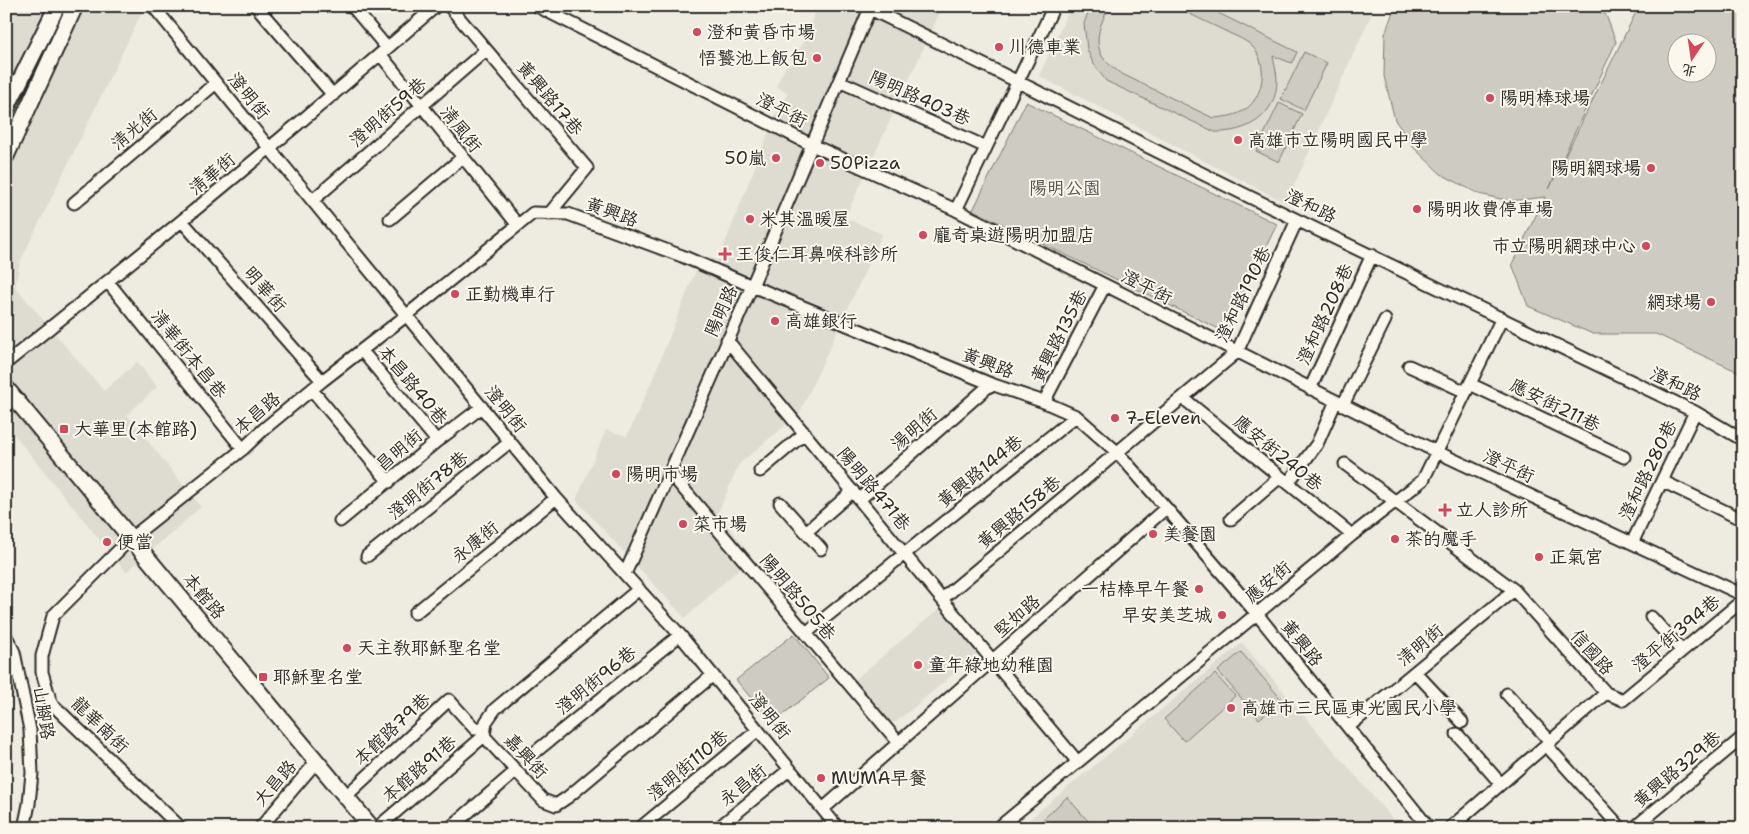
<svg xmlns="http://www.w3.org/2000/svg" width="1749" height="834" viewBox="0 0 1749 834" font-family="'Shantell Sans','LXGW WenKai TC',sans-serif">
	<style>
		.built { fill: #dedbd1 }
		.green { fill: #cecbc2; stroke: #7c7b76; fill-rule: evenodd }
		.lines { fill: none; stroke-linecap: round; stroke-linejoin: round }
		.street-casing { stroke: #2b2b2b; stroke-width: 15 }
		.secondary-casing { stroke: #2b2b2b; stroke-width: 19 }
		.street { stroke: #fbf7ec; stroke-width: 11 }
		.secondary { stroke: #fbf7ec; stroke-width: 15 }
		.poi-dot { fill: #d1495b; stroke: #fbf7ec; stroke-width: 2 }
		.labels { text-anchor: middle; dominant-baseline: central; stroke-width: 4; stroke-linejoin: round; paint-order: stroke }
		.poi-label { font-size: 18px; fill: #2b2b2b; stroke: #fbf7ec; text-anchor: start }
		.street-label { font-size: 18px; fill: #2b2b2b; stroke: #fbf7ec }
		.park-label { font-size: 18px; fill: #545351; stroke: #fbf7ec }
	</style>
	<rect width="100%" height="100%" fill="#eeebe0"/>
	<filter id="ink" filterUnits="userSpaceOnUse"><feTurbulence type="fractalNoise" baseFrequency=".02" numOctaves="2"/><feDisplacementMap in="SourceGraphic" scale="10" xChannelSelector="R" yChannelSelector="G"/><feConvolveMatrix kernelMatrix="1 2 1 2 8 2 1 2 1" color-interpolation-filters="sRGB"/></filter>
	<g filter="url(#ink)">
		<path class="built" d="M6,6h139l-125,256 -5,25 89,104 33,-29 20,25 -30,28 74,92 -75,65 -114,-140h-6z
			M818,6h125l-98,212 37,16 -83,180 -60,50 -21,49 34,44 -67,61 -109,-118 30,-70 21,6 24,-53 51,-128 16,6 57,-145 13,-22 -12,-8 10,-20 8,-3z
			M1071,6h304l-89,197 -247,-127z
			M944,605l38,45 -86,72h-7l-35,-42z
			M1242,643l158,185h-381z"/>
		<path class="green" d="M1091,6h19c-9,15 -17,34 -8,50 4,7 12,12 18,17l93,45c12,-1 23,-2 33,-9 20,-15 23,-52 1,-67 -7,-5 -17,-8 -24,-12 -17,-8 -33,-16 -49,-24h30l93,46 -5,11 -19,-7c1,8 4,16 4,24 0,35 -29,53 -62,52l-109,-51 -13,-18 -6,-14 -3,-26z
			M1395,6h193l18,9 10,27 -67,147 90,-183h104v368l-87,-40h-63l-65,-28 -16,-42 33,-67 -35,4 -31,-7 -38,-20 -28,-27 -18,-27 -11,-44 1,-42zM1676,42h30v30h-30z
			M1304,52l23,11 -23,47 -23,-11z
			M1026,102l251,122 -52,108 -252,-122z
			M1279,103l23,11 -23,48 -23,-11z
			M794,634l35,44 -57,45 -36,-43z
			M1241,652l41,48 -23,19 -41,-48z
			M1215,674l20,22 -51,45 -20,-22z
			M1067,797l21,24 -7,7h-42l-2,-3z"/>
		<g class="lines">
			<g class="street-casing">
				<path id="street" d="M153,6l403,492 124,137 158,193
					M256,6l77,89
					M352,6l35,42
					M449,6l138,162 -38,46
					M537,6l275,139 144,65 481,242 306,143
					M864,6c145,70 288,144 433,214 133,64 265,128 398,192l48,28
					M380,54l137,170
					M839,81l147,66
					M6,127l10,9
					M313,200l173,-150
					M74,203l142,-120
					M956,210l98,-204
					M390,219l72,-61
					M182,221l140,160
					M108,282l135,167
					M727,340l266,321 84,100
					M362,351l75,90
					M6,363c146,-116 289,-235 430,-357
					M1409,366l57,26
					M1470,384l154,73
					M1310,389l62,-134
					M312,390l77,92
					M1183,398l169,137
					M1044,402l61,-117
					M1343,405l42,-85
					M1345,464l169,126 92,103 -156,135
					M760,471l45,-38
					M670,473l229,270
					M1662,481l81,39
					M1288,483l29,-39 19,-43
					M860,499l131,-115
					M780,503l41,46
					M1231,519l49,-42
					M340,521l97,-80 45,-34
					M806,532l47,-41
					M1632,543l63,-131
					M367,556l143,-114
					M625,574l127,-288 119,-280
					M639,589l-144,120 -9,13 -2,14 59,64 13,5 12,-8 145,-122
					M942,599l295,-247 60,-132
					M415,613l141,-115
					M1651,617l31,34
					M806,633l270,-217
					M6,636l8,16 16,78 2,43 -3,31 -5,24
					M1415,672l47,50
					M1606,693l17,7 120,-100
					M1507,694l43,47
					M1348,727l166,-137
					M1457,734l44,50
					M1546,745l75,83
					M534,753l146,-118
					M346,796l103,-96 26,29 10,-2
					M823,809l343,-301
					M181,828l-130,-125 -9,-31v-16l11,-40 78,-78 112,-89 22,-21 57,-47 85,-66 126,-102 35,1 114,42 70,30 239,98 53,18 32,14 42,37 48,55 91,106 172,214
					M260,828l57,-67
					M377,828l107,-92
					M450,828l66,-57
					M640,828l118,-98
					M718,828l72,-59
					M998,828l354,-293 71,-55 79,-162
					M1634,828l109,-91"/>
			</g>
			<g class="secondary-casing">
				<path id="secondary" d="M6,109l51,-103
					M6,156l69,-150
					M6,388l366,440"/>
			</g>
			<use href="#street" class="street"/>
			<use href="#secondary" class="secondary"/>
		</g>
	</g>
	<g class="poi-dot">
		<circle cx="697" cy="32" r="5"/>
		<circle cx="999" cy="47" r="5"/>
		<circle cx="817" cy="58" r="5"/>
		<circle cx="1490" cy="98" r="5"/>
		<circle cx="1238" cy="140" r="5"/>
		<circle cx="776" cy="158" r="5"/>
		<circle cx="820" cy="163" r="5"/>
		<circle cx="1651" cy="168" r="5"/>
		<circle cx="1417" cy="209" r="5"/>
		<circle cx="750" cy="219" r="5"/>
		<circle cx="923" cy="235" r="5"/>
		<circle cx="1646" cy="246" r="5"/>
		<path d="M722.5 246.5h5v5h5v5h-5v5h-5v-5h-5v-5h5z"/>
		<circle cx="455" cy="294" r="5"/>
		<circle cx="1711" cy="302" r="5"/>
		<circle cx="775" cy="321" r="5"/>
		<circle cx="1115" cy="418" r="5"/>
		<rect x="59" y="424" width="10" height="10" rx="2.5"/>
		<circle cx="616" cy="474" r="5"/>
		<path d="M1442.5 502.5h5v5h5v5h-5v5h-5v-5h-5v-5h5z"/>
		<circle cx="683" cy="524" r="5"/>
		<circle cx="1153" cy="534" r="5"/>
		<circle cx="1395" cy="539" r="5"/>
		<circle cx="107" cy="542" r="5"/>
		<circle cx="1539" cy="557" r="5"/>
		<circle cx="1199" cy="589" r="5"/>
		<circle cx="1222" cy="615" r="5"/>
		<circle cx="347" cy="648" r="5"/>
		<circle cx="918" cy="665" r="5"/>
		<rect x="258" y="672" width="10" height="10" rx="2.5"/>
		<circle cx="1231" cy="708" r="5"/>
		<circle cx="821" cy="778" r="5"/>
	</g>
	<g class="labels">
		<g class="poi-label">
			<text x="707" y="32">澄和黃昏市場</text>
			<text x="1009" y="47">川德車業</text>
			<text x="807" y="58" text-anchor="end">悟饕池上飯包</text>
			<text x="1500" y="98">陽明棒球場</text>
			<text x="1248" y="140">高雄市立陽明國民中學</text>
			<text x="766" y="158" text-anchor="end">50嵐</text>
			<text x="830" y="163">50Pizza</text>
			<text x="1641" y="168" text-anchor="end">陽明網球場</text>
			<text x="1427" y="209">陽明收費停車場</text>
			<text x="760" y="219">米其溫暖屋</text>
			<text x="933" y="235">龐奇桌遊陽明加盟店</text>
			<text x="1636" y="246" text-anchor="end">市立陽明網球中心</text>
			<text x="736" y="254">王俊仁耳鼻喉科診所</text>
			<text x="465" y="294">正勤機車行</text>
			<text x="1701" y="302" text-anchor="end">網球場</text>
			<text x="785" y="321">高雄銀行</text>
			<text x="1125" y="418">7-Eleven</text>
			<text x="74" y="429">大華里(本館路)</text>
			<text x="626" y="474">陽明市場</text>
			<text x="1456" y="510">立人診所</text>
			<text x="693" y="524">菜市場</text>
			<text x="1163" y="534">美餐園</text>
			<text x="1405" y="539">茶的魔手</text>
			<text x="117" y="542">便當</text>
			<text x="1549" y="557">正氣宮</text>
			<text x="1189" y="589" text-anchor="end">一桔棒早午餐</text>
			<text x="1212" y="615" text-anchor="end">早安美芝城</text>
			<text x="357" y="648">天主教耶穌聖名堂</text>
			<text x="928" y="665">童年綠地幼稚園</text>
			<text x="273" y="677">耶穌聖名堂</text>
			<text x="1241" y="708">高雄市三民區東光國民小學</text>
			<text x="831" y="778">MUMA早餐</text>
		</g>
		<g class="street-label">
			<text transform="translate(249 96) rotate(51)">澄明街</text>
			<text transform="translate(550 98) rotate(50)">黃興路17巷</text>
			<text transform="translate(920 98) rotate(24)">陽明路403巷</text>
			<text transform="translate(782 110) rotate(27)">澄平街</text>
			<text transform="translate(388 112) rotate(-41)">澄明街59巷</text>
			<text transform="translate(134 129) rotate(-40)">清光街</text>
			<text transform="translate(461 129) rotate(51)">清風街</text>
			<text transform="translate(212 174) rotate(-40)">清華街</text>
			<text transform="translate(1311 206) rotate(26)">澄和路</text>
			<text transform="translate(612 212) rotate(20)">黃興路</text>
			<text transform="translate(1147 287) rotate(27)">澄平街</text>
			<text transform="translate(265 289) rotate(49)">明華街</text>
			<text transform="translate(1243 294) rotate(-64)">澄和路190巷</text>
			<text transform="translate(721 311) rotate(-66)">陽明路</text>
			<text transform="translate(1325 314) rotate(-65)">澄和路208巷</text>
			<text transform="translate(1059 336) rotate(-63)">黃興路135巷</text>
			<text transform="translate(189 354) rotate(51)">清華街本昌巷</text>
			<text transform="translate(988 363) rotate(21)">黃興路</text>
			<text transform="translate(1676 384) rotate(26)">澄和路</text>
			<text transform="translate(413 385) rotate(50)">本昌路40巷</text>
			<text transform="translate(1555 405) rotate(26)">應安街211巷</text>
			<text transform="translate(506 409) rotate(51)">澄明街</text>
			<text transform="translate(257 413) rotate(-40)">本昌路</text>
			<text transform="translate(914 429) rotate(-41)">湯明街</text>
			<text transform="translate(399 450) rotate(-40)">昌明街</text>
			<text transform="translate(1278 453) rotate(39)">應安街240巷</text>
			<text transform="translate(1509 466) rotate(25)">澄平街</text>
			<text transform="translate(1648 470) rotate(-64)">澄和路280巷</text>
			<text transform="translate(980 471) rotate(-39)">黃興路144巷</text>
			<text transform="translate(428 485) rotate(-39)">澄明街78巷</text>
			<text transform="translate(874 489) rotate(50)">陽明路471巷</text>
			<text transform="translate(1019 512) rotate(-40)">黃興路158巷</text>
			<text transform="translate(475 542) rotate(-39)">永康街</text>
			<text transform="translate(1268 582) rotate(-40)">應安街</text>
			<text transform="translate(204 596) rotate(50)">本館路</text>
			<text transform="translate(798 597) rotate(50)">陽明路505巷</text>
			<text transform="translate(1017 616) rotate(-41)">堅如路</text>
			<text transform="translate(1676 633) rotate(-40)">澄平街394巷</text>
			<text transform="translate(1302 643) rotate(51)">黃興路</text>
			<text transform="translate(1420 645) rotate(-40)">清明街</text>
			<text transform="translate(1592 652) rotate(48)">信國路</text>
			<text transform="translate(596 680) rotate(-39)">澄明街96巷</text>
			<text transform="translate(44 713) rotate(81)">山腳路</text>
			<text transform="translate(770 716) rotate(51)">澄明街</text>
			<text transform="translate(100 725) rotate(44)">龍華南街</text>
			<text transform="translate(392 729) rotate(-43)">本館路79巷</text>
			<text transform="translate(526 756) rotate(47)">嘉興街</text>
			<text transform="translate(688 765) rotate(-40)">澄明街110巷</text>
			<text transform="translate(419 769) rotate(-41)">本館路91巷</text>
			<text transform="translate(1677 769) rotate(-40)">黃興路329巷</text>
			<text transform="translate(275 783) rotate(-49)">大昌路</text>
			<text transform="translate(743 785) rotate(-39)">永昌街</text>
		</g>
		<g class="park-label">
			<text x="1065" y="188">陽明公園</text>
		</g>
	</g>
	<rect width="1749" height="834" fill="none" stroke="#fbf7ec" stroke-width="25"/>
	<rect x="12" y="12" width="1724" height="809" fill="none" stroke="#2b2b2b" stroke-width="2" filter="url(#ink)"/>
	<g transform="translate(1692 58) rotate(193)"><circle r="24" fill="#fbf7ec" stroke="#a8a59f"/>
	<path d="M0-4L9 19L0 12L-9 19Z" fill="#d1495b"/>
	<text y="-8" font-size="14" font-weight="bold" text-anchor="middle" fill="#2b2b2b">北</text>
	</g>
</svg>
